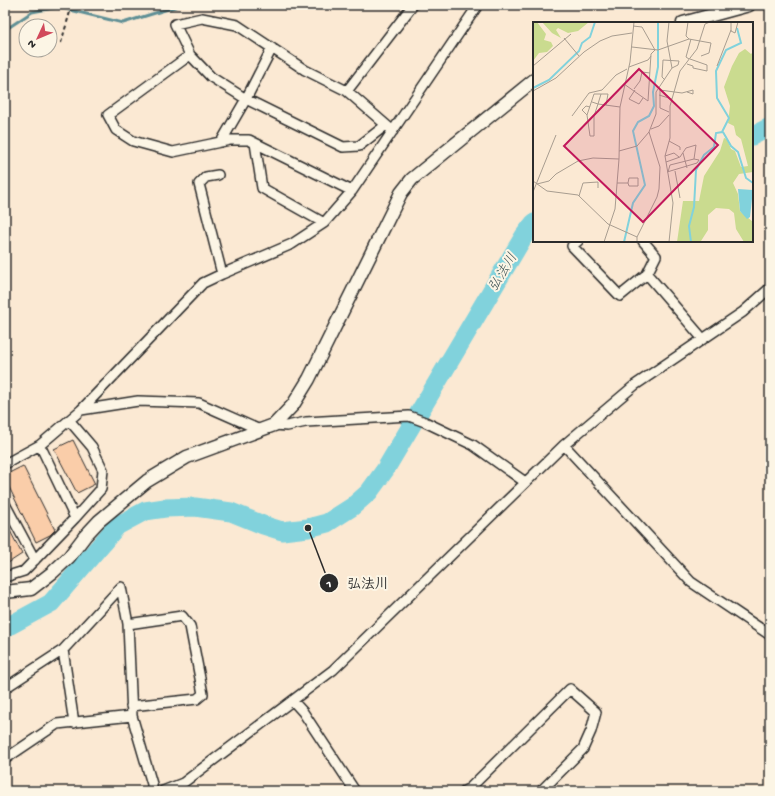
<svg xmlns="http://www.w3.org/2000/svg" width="775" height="796" viewBox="0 0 775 796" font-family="'Gochi Hand','Klee One',sans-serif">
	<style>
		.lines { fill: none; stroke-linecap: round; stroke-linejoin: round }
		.stream { stroke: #5f8f95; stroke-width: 3 }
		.river { stroke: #81d2dc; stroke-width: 19 }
		.building { fill: #facda9; stroke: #2b2b2b }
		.street-casing { stroke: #2b2b2b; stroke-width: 12 }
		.secondary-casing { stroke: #2b2b2b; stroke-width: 15 }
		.path { stroke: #2b2b2b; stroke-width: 2; stroke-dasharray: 4 3; stroke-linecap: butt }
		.street { stroke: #fcf5e5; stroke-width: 9 }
		.secondary { stroke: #fcf5e5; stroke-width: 12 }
		.labels { text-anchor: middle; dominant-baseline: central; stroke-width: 4; stroke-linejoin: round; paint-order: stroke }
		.water-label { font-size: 14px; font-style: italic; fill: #405557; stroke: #fcf5e5 }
		.inset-river { fill: none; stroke: #81d2dc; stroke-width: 2 }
		.inset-road { fill: none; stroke: #a89d90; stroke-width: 1 }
		.view { fill: #c2185b; fill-opacity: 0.15; stroke: #c2185b; stroke-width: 2 }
		.inset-edge { fill: none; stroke: #2b2b2b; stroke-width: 2 }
		.leader { fill: none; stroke: #2b2b2b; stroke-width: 1.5 }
		.callout-dot { fill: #2b2b2b; stroke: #fcf5e5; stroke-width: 1.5 }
		.mark-label { font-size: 12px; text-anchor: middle; font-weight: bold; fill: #fff }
		.callout-label { font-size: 14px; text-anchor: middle; font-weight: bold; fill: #2b2b2b; stroke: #fcf5e5; stroke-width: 4; stroke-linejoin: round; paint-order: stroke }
	</style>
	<rect width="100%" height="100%" fill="#fbe9d3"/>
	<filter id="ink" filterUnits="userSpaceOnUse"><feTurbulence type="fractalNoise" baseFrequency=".025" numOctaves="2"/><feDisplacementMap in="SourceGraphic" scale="8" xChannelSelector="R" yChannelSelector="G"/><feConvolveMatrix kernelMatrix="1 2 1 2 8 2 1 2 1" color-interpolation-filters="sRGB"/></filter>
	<g filter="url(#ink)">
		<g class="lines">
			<path class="stream" d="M5,30l27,-18 26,-5 65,16 58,-18"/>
			<path class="river" d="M752,136l18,-9
				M5,628l46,-25 66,-77 28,-15 20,-3 30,-1 36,5 32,13 19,6 26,-3 19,-5 25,-16 17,-15 16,-22 139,-234 10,-13"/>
		</g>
		<path class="building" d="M73,440l22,44 -18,9 -23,-44z
			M23,466l32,64 -5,5 -14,7 -31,-63v-4z
			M5,521l17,33 -17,11z"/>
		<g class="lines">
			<g class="street-casing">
				<path id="street" d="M190,55l21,22 35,22 97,48 16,-1 27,-21
					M347,91l66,-86
					M221,142l25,-43 26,-51
					M255,143l7,45 62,35
					M218,175l-12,2 -7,7 23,90
					M352,191l-103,-51h-19l-57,12 -40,-11 -17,-11 -8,-15 82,-60 -15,-31 27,-6 35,7 68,45 42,21 46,40
					M578,241l-6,5 48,50 27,-22 9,-18 -13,-15
					M647,274l56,65
					M81,410l57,-9 61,2 61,27
					M274,425l13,1 19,-4 103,-6 16,6 48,23 52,37
					M40,445l35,73
					M564,445l127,137 79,53
					M5,464l35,-19 41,-35 122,-127 19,-9 70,-30 32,-21 28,-32 126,-186
					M5,504l30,56
					M5,577l19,-6 51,-53 26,-29 2,-19 -11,-23 -23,-27
					M128,624l54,-8 8,10 13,68 -6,5 -66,7
					M63,650l11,73
					M5,688l58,-38 58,-63 7,37 4,92 20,68v7
					M293,701l10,11 52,79
					M5,759l52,-35 75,-8
					M163,791l20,-8 150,-113 231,-225 71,-60 108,-73 27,-24
					M464,791l6,-3 100,-99 26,23 -5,19 -8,18 -42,42"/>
			</g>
			<g class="secondary-casing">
				<path id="secondary" d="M683,23l66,-18
					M5,592l26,-3 22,-17 16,-15 16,-21 14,-15 48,-40 40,-24 87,-32 19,-20 16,-26 92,-186 11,-14 122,-99"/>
			</g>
			<path class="path" d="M61,43l11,-38"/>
			<use href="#street" class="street"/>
			<use href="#secondary" class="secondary"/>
		</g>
	</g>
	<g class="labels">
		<g class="water-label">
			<text transform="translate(504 273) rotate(-59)">弘法川</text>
		</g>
	</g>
	<g transform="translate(533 22)">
		<rect width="220" height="220" fill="#fbe9d3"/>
		<path d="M0,0h4l9,12 -2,6 7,2 2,4 -6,6 -8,1 -6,8zM9,0h47l-11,9 -10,2 -10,-5 -2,2 5,8 -9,-5zM212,27l6,5 2,-2v120l-14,2 -6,9 5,11 2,17 13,11v20h-9l-8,-13 -2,-16 -5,-4 -13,-1 -8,7v15l-7,11 -24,1 6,-41h16l5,-25 16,-25 4,-13 3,1 4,10 4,2 6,16 7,-1 -7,-27 -5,-4 -2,-9 -6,-3 2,-17 -6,-19 8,-21 7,-13z" fill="#cadb8f"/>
		<path d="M205,167l15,1 -3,27 -3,2 -7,-8z" fill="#81d2dc"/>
		<path class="inset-river" d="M0,66l16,-8 30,-29 3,-8 8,-6 5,-15M190,110l8,14 7,6 8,26 7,5M91,220l9,-39 12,-18 -12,-54 5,-9 11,-6 5,-10 -1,-14 5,-25v-45M158,220l-2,-16 5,-19 2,-37 8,-15 10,-8 2,-14 6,-1 7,-14 -12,-20 -1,-27 10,-21 15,-7 -4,-15"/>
		<path class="inset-road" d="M155,0l-2,14 3,3M198,0v9l4,2 3,-11M31,16l15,18M99,25l26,3 31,-11 22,4 -2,10 -8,3M156,37l-3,-2 5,-18M154,42l6,2v2l14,3v-6l-17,-6M0,44l38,-32M184,44l14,-36M96,45l19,-7 3,-4M132,58l-3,-3 1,-17 16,1 -1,4 -6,3M91,62l24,17 3,-47 4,-4 -13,-23 -9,-1M101,67l6,-8 2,-9 8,1M102,68l-6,9 10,5 4,-6M0,69l23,-13 28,-26 16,-11 12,-5 20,-3M68,72h7l-2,11M126,73l13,4M59,80l6,2 3,-10h-7l-7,21 3,21h4v-20l4,-12 22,3M136,90l-9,-4v-18l22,3 11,-3v4l-6,-2M54,93l-5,-5 4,-4 4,1M39,94l17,-23 13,-3 14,-15 11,-6M118,107l8,-3 10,-11M136,119l11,6v3M86,129l18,-5 12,-14M150,131l4,15M132,134l9,-3 5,4M133,140l14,-5 6,-9 10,-3 -2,14 5,1 -2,3 -30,9M142,149l5,27M135,150l2,-7 24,-6M0,159l14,10 31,4 30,29 29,13v5M84,161h11l1,-5h9v8h-9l-1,-3M4,162l12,-3 7,-7 22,-13 15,-3 26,1M0,170l23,-57M46,174l4,-13 15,-1v6M104,215l20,-40 2,-8 1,-22 -11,-35 7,-18v-22l16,-24 -5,-27 2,-19M71,220l11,-33 4,-50 1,-52 10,-45 4,-40M136,220l4,-39 -8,-47 5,-18v-32l10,-35 17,-22 8,-25 5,-2"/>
		<path class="view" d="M106,47l79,76 -75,77 -79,-76z"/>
		<rect width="220" height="220" class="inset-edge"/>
	</g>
	<path class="leader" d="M308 528L329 583"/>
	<g class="callout-dot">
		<circle cx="308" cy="528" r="4"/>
		<circle cx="329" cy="583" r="10"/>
	</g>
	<g class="mark-label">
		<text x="329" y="587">1</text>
	</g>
	<g class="callout-label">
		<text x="368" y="588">弘法川</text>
	</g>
	<rect width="775" height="796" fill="none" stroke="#fcf5e5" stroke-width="20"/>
	<rect x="10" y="10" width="755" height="776" fill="none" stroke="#2b2b2b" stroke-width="1.5" filter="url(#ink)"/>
	<g transform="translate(38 38) rotate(226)"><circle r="19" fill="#fcf5e5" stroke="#a8a49b"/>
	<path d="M0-3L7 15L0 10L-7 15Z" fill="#d1495b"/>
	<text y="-6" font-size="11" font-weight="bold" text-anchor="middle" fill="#2b2b2b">N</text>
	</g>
</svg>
